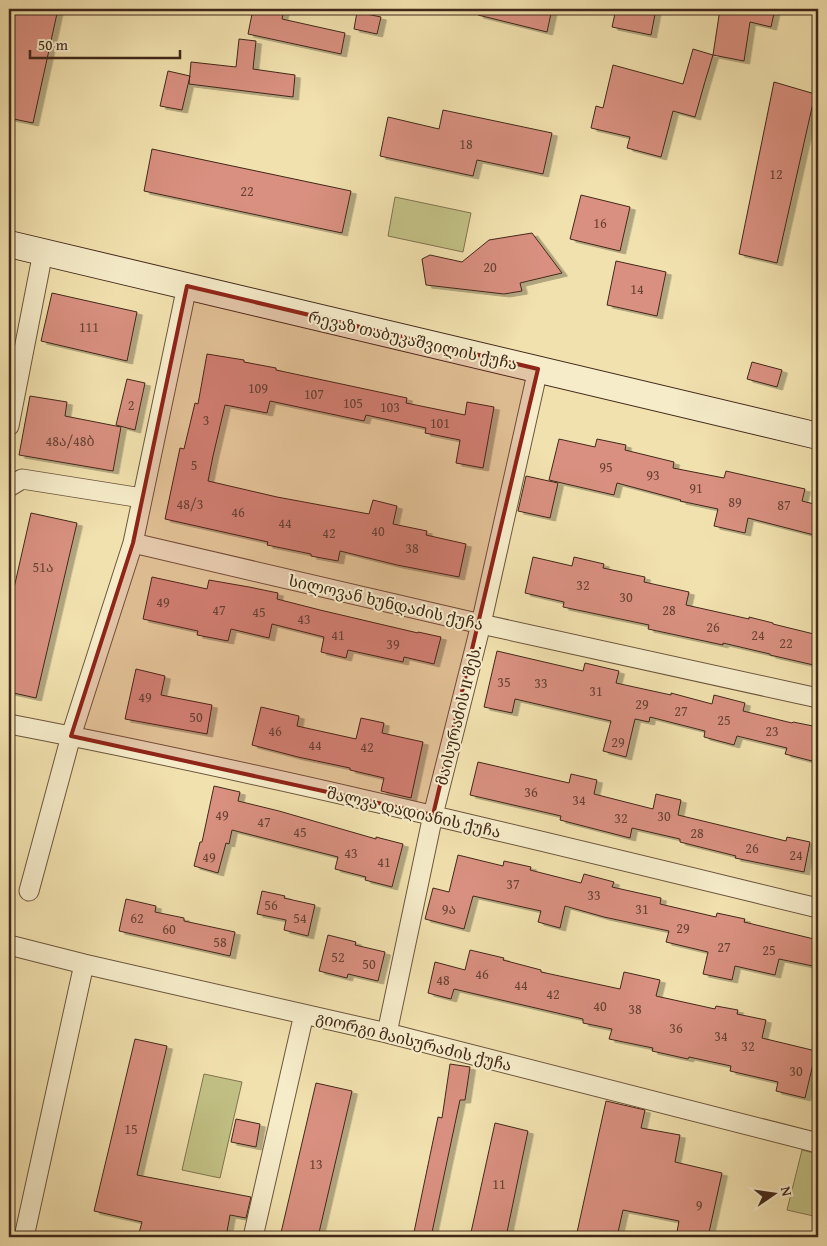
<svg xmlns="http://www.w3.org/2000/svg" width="827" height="1246" viewBox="0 0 827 1246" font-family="'Gentium Book Plus','Noto Serif Georgian',serif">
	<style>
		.green { fill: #c2c185; stroke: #82744f }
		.building { fill: #d99080; stroke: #412819; filter: url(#shadow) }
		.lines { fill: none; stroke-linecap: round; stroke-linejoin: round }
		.street-casing { stroke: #6d563e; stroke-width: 21 }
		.secondary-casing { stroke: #412819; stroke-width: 28 }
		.street { stroke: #f6ecca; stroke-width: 19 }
		.secondary { stroke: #f6ecca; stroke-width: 26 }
		.marked { fill: #8f2418; fill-opacity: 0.2; stroke: #8f2418; stroke-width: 4; stroke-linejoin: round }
		.labels { text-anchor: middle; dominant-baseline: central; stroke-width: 4; stroke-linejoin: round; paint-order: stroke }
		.number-label { font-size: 14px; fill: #674233 }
		.street-label { font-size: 16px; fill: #412819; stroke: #f6ecca }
	</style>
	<defs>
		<filter id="shadow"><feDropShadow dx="5.5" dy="3" stdDeviation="0" flood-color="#0004"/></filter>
	</defs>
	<rect width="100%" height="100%" fill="#f1e1ae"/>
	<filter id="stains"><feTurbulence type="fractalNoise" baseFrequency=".004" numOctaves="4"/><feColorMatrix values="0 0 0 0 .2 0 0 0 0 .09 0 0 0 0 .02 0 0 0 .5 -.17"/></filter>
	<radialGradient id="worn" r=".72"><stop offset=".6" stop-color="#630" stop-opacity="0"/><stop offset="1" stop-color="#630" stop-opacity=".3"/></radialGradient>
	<path class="green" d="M395,197l76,16 -8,39 -75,-16z
		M204,1074l38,8 -22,96 -38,-8z
		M802,1150l16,4v63l-31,-7z"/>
	<path class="building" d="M9,9h49l-25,114 -24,-5z
		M253,9h31l-2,10 63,14 -4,21 -93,-20z
		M479,9h73l-5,23 -69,-17z
		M616,9h40l-5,26 -39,-8z
		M720,9h55l-4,18 -21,-5 -6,39 -31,-6z
		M357,12l24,5 -4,17 -23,-5z
		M239,39l17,2 -3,28 42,6 -2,22 -104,-13 2,-22 45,5z
		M693,49l20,6 -9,30 -9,32 -22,-6 -12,46 -34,-9 3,-11 -39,-9 5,-22 7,2 10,-43 70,19z
		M168,71l22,5 -8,34 -22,-4z
		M774,82l41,12 -38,169 -38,-9z
		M443,110l109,23 -9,41 -66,-14 -4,16 -93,-20 8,-39 51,12z
		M152,149l199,42 -9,42 -198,-42z
		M581,195l49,12 -10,44 -50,-12z
		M532,233l30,40 -42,10 2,8 -18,3 -78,-9 -4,-26 8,-4 32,7 27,-22z
		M616,261l50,11 -9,44 -50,-11z
		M52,293l85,19 -10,49 -86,-20z
		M207,354l37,6v2l32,6v2l131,28 -1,5 59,12 2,-13 27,5 -11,61 -27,-5 4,-23 -35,-7 1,-5 -60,-13 -2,6 -94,-20 -3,12 -42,-8 -12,51 -5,25 69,16 92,17 4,-14 24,6 -4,18 34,7 -1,4 40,9 -7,33 -62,-12 -57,-14 -2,10 -27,-5v-2l-44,-9 1,-3 -103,-23 15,-71 4,1 11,-46 3,1z
		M752,362l30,8 -5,17 -30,-8z
		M127,379l18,4 -10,47 -19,-5z
		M30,396l37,6 -2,14 56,11 -8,44 -94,-16z
		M559,439l36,8 2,-8 29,6 -1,5 49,12 -1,6 51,10 2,-7 79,18 -3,12 16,4v31l-70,-18 -3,15 -31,-7 4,-17 -38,-8 1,-1 -64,-17 -3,12 -65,-15z
		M526,476l32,7 -8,35 -32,-7z
		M31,513l46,10 -41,175 -27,-6v-82z
		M533,557l39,9 2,-9 30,7 -1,4 42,9 -1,5 45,10 -3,13 63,14v-2l24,6v1l45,11v31l-48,-11v-1l-47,-11v2l-75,-16 1,-4 -86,-18 1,-5 -39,-9z
		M152,577l55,12 2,-9 40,7 29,6 -1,6 43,11 98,23v-1l23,5 -7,27 -30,-7 -1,5 -55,-12 -2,8 -25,-6 3,-15 -52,-13 -3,14 -38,-9 -3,12 -31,-6 1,-4 -55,-12z
		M497,651l86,20 2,-8 34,8 -3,12 55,12v-2l41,11 2,-9 31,8 -2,8 49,12 1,-1 25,5v8l-6,26 -27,-7 2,-6 -50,-12 -3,9 -30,-8 1,-6 -55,-14 -1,5 -14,-3 -9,38 -23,-6 8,-30 -96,-22 -3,14 -28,-6z
		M136,669l29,7 -4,19 51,10 -5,29 -82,-15z
		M261,707l38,9 -2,10 59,13 5,-21 23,5 -2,10 41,9 -12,56 -30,-7 3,-13 -34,-8v-2l-52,-11 -46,-12z
		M478,762l91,21 2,-9 26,6 -3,14 59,15 3,-15 25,6 -3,15 108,26 1,-4 23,5 -6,30 -69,-14 1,-2 -56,-14v-3l-48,-11 -2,10 -70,-18 1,-4 -91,-21z
		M214,786l26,6 -2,9 41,10 97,28v-2l27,7 -11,43 -27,-7 1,-3 -31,-8 3,-12 -106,-27 -3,14 -3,-1 -8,30 -24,-7 6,-24h2z
		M458,855l45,11 1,-5 27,6 -1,3 51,13 3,-9 30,8 -2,5 49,11 -1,6 56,13 1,-4 28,6 -1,3 74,18 -5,26 -34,-7 -4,16 -40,-9 -3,14 -29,-6 5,-22 -42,-10 3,-11 -65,-14 -39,-11 -5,22 -22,-6 3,-11 -68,-15 -9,33 -39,-10 8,-31 16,4z
		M262,891l23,5 -1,2 31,7 -7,31 -24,-6 2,-10 -29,-6z
		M126,899l30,7 -1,6 29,6v3l51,11 -5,24 -111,-25z
		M328,935l28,7 -1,3 30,7 -7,29 -30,-7 -1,4 -28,-7z
		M470,950l34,8 -1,2 38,10v2l79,17 4,-17 36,8 -4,16 59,13 1,-3 22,4 -1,4 29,6 -4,18 54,13 -11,47 -29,-7 2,-9 -48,-11 1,-5 -42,-9 -1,2 -36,-8 1,-3 -44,-9 3,-10 -29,-6v-4l-129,-30 -3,10 -23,-6 7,-31 30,8z
		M135,1039l32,7 -30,129 114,22 -5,21 -16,-3 -4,22h-65l-22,-4 3,-11 -48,-11z
		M450,1064l20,3 -5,33h-5l-29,137h-18l25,-120 4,1z
		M316,1083l36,8 -34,146h-38z
		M606,1101l39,9 -4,18 39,7 -5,27 47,11 -14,64h-32l3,-16 -56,-11 -6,27h-41z
		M236,1119l24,5 -4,23 -25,-5z
		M495,1123l33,8 -22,106h-36z"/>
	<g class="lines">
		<g class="street-casing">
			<path id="street" d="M9,426l34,-174
				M9,487l13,-8 120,19
				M133,543l348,81 337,74
				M9,724c271,52 540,119 809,184
				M29,891l42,-155 62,-193 54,-257
				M9,945l75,19 303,69 431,110
				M387,1033l46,-218 48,-191 57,-255
				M24,1237l60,-273
				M253,1237l51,-223"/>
		</g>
		<g class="secondary-casing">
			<path id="secondary" d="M9,244l809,192"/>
		</g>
		<use href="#street" class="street"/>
		<use href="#secondary" class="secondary"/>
	</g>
	<path class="marked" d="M187,286l351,83 -105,446 -362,-79 62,-193z"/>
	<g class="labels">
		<g class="number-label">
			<text x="466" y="144">18</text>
			<text x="776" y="174">12</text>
			<text x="247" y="191">22</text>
			<text x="600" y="223">16</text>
			<text x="490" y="267">20</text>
			<text x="637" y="289">14</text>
			<text x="89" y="327">111</text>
			<text x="258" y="388">109</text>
			<text x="314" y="394">107</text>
			<text x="353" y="403">105</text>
			<text x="131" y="405">2</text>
			<text x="390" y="407">103</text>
			<text x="206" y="420">3</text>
			<text x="440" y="423">101</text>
			<text x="70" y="441">48ა/48ბ</text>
			<text x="194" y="465">5</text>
			<text x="606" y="467">95</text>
			<text x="653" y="475">93</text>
			<text x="696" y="488">91</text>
			<text x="735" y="502">89</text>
			<text x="190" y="504">48/3</text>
			<text x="784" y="505">87</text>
			<text x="238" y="512">46</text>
			<text x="285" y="523">44</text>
			<text x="378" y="531">40</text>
			<text x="329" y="533">42</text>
			<text x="412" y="548">38</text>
			<text x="43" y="567">51ა</text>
			<text x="583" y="585">32</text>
			<text x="626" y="597">30</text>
			<text x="163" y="602">49</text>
			<text x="219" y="610">47</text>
			<text x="669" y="610">28</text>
			<text x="259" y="612">45</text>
			<text x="304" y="619">43</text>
			<text x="713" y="627">26</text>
			<text x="338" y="635">41</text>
			<text x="758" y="635">24</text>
			<text x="786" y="643">22</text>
			<text x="393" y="644">39</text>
			<text x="504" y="682">35</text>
			<text x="541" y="683">33</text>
			<text x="596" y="691">31</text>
			<text x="145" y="697">49</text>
			<text x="642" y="704">29</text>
			<text x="681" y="711">27</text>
			<text x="196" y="717">50</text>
			<text x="724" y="720">25</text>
			<text x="275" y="731">46</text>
			<text x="772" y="731">23</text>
			<text x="618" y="742">29</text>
			<text x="315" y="745">44</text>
			<text x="367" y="747">42</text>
			<text x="531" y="792">36</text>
			<text x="579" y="800">34</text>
			<text x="222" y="815">49</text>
			<text x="664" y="816">30</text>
			<text x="621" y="818">32</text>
			<text x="264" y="822">47</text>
			<text x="300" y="832">45</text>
			<text x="697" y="833">28</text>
			<text x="752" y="848">26</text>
			<text x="351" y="853">43</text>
			<text x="796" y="855">24</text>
			<text x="209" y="857">49</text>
			<text x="384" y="862">41</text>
			<text x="513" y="884">37</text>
			<text x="594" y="895">33</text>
			<text x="271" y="905">56</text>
			<text x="449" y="909">9ა</text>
			<text x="642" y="909">31</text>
			<text x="137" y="918">62</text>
			<text x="300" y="918">54</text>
			<text x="683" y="928">29</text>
			<text x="169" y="929">60</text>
			<text x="220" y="942">58</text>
			<text x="724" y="947">27</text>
			<text x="769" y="950">25</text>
			<text x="338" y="957">52</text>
			<text x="369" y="964">50</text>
			<text x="482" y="974">46</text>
			<text x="443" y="980">48</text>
			<text x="521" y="985">44</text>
			<text x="553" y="994">42</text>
			<text x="600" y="1006">40</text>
			<text x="635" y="1009">38</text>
			<text x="676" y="1028">36</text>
			<text x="721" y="1036">34</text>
			<text x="748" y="1046">32</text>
			<text x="796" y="1071">30</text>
			<text x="131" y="1129">15</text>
			<text x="316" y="1164">13</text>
			<text x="499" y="1184">11</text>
			<text x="699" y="1205">9</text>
		</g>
		<g class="street-label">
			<text transform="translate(413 340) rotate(13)">რევაზ თაბუკაშვილის ქუჩა</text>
			<text transform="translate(386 602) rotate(13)">სილოვან ხუნდაძის ქუჩა</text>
			<text transform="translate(458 715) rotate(-76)">მაისურაძის II შეს.</text>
			<text transform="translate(414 812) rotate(13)">შალვა დადიანის ქუჩა</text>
			<text transform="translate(414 1041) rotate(14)">გიორგი მაისურაძის ქუჩა</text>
		</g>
	</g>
	<rect width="827" height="1246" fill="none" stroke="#f1e1ae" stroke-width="30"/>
	<rect x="10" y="10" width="807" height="1226" fill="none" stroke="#412819" stroke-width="2.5"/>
	<rect x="15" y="15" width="797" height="1216" fill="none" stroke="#412819"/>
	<g transform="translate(774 1194) rotate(77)" stroke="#f6ecca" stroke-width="4" paint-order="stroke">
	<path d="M0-4L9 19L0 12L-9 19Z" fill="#412819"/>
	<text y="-8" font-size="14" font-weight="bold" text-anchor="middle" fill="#412819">N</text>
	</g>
	<path d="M30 50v8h150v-8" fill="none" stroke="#412819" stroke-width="2.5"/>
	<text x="38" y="50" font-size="15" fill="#412819" stroke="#f6ecca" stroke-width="4" paint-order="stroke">50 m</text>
	<rect width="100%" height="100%" filter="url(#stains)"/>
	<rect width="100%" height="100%" fill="url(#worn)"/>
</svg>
